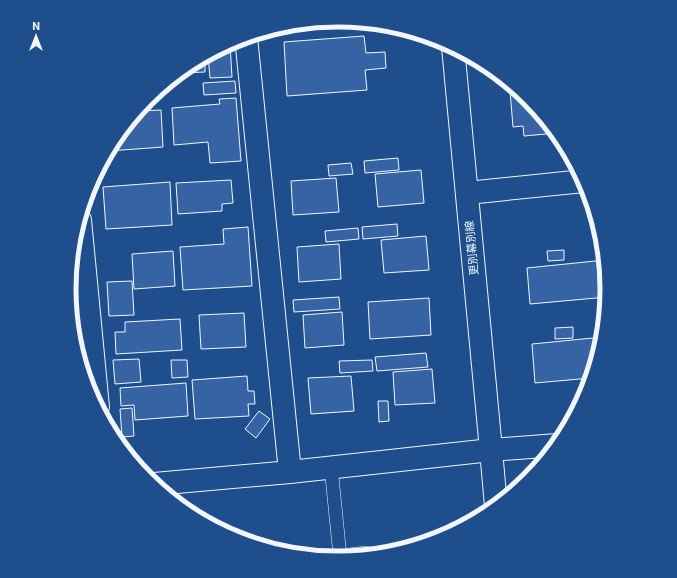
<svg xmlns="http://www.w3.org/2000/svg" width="677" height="578" viewBox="0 0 677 578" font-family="Roboto,'Noto Sans JP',sans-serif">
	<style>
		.building { fill: #3563a3; stroke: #f2f6ff }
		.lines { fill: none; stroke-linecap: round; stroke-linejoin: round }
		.service-casing { stroke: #f2f6ff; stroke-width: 14 }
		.minor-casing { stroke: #f2f6ff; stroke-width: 24 }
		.secondary-casing { stroke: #f2f6ff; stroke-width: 24 }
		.primary-casing { stroke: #f2f6ff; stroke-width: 24 }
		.service { stroke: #1f4e8c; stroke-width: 13 }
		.minor { stroke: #1f4e8c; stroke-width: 22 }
		.secondary { stroke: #1f4e8c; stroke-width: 22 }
		.primary { stroke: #1f4e8c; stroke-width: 22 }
		.labels { text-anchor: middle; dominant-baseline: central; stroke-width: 3; stroke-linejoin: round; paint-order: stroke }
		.street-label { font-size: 11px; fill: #f2f6ff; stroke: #1f4e8c }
		.rim { fill: none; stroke: #f2f6ff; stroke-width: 5 }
	</style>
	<rect width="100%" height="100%" fill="#1f4e8c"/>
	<path class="building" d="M364,36l2,17 19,-1 1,16 -21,2 2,20 -80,6 -3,-54z
		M230,44l2,33 -22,1 -2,-23z
		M205,57v15l-25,1 9,-8z
		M503,80h3l10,8 -12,1z
		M235,81l1,12 -32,2 -1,-12z
		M510,91h9l10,8 28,34 -33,3 -1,-10 -10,1z
		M236,98l5,63 -31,2 -2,-21 -34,3 -2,-37 48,-4 -1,-5z
		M161,110l2,37 -54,4 6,-12 23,-28z
		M398,158l1,12 -34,3 -1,-12z
		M351,163l2,11 -24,2 -1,-11z
		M421,170l3,33 -46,4 -3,-33z
		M336,178l3,34 -46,3 -2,-34z
		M231,180l2,23 -11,1v7l-44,3 -2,-31z
		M170,182l2,43 -66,4 -3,-42z
		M397,224l1,12 -35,3 -1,-12z
		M248,227l4,59 -69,4 -3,-43 44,-3 -1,-15z
		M358,228l1,11 -33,3 -1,-11z
		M426,236l3,34 -45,3 -3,-33z
		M339,244l2,35 -42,3 -2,-35z
		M564,250v10l-16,1 -1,-10z
		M173,251l2,35 -41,3 -2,-35z
		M605,260l2,29v8l-77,7 -3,-36z
		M132,281l2,34 -25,1 -2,-34z
		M339,297l1,12 -46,3 -1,-12z
		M429,298l2,37 -61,4 -2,-37z
		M342,312l2,33 -39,3 -2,-33z
		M244,313l2,34 -45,2 -2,-34z
		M180,319l2,31 -66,4 -1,-22h10v-10z
		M573,327v11l-18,1v-11z
		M603,337l-12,41 -56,5 -3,-39z
		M426,353l2,14 -51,4 -2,-14z
		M139,359l2,23 -26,2 -2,-24z
		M171,360h16l1,17 -16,1z
		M372,360l1,11 -33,2 -1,-12z
		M432,369l3,34 -40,2 -2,-33z
		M247,376l1,15h6l1,13h-7l1,12 -54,3 -3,-39z
		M351,376l3,35 -43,3 -3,-36z
		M186,383l2,33 -53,4 -1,-15 -13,1 -1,-18z
		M378,401h10l1,20 -10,1z
		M132,408l2,28 -12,1 -2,-28z
		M259,411l11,8 -14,19 -11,-9z"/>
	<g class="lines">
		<g class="service-casing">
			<path id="service" d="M331,467l9,89 26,-3v2"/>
		</g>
		<g class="minor-casing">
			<path id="minor" d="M246,37l44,435
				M467,193l117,-12
				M80,220l18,187
				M154,484l136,-12 201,-22"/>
		</g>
		<g class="secondary-casing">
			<path id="secondary" d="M453,47l38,403"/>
		</g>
		<g class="primary-casing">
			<path id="primary" d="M496,506l-5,-56 66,-5"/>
		</g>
		<use href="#service" class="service"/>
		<use href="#minor" class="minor"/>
		<use href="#secondary" class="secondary"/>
		<use href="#primary" class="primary"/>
	</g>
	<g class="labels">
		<g class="street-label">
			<text transform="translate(472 248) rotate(-95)">更別幕別線</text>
		</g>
	</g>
	<path d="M0 0H677V578H0ZM76 289a262 262 0 1 1 524 0a262 262 0 1 1-524 0Z" fill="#1f4e8c" fill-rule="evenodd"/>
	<path class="rim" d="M76 289a262 262 0 1 1 524 0a262 262 0 1 1-524 0Z"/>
	<g transform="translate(36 36)" stroke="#1f4e8c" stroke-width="3" paint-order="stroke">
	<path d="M0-3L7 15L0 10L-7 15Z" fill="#f2f6ff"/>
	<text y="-6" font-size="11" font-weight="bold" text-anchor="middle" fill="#f2f6ff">N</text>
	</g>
</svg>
